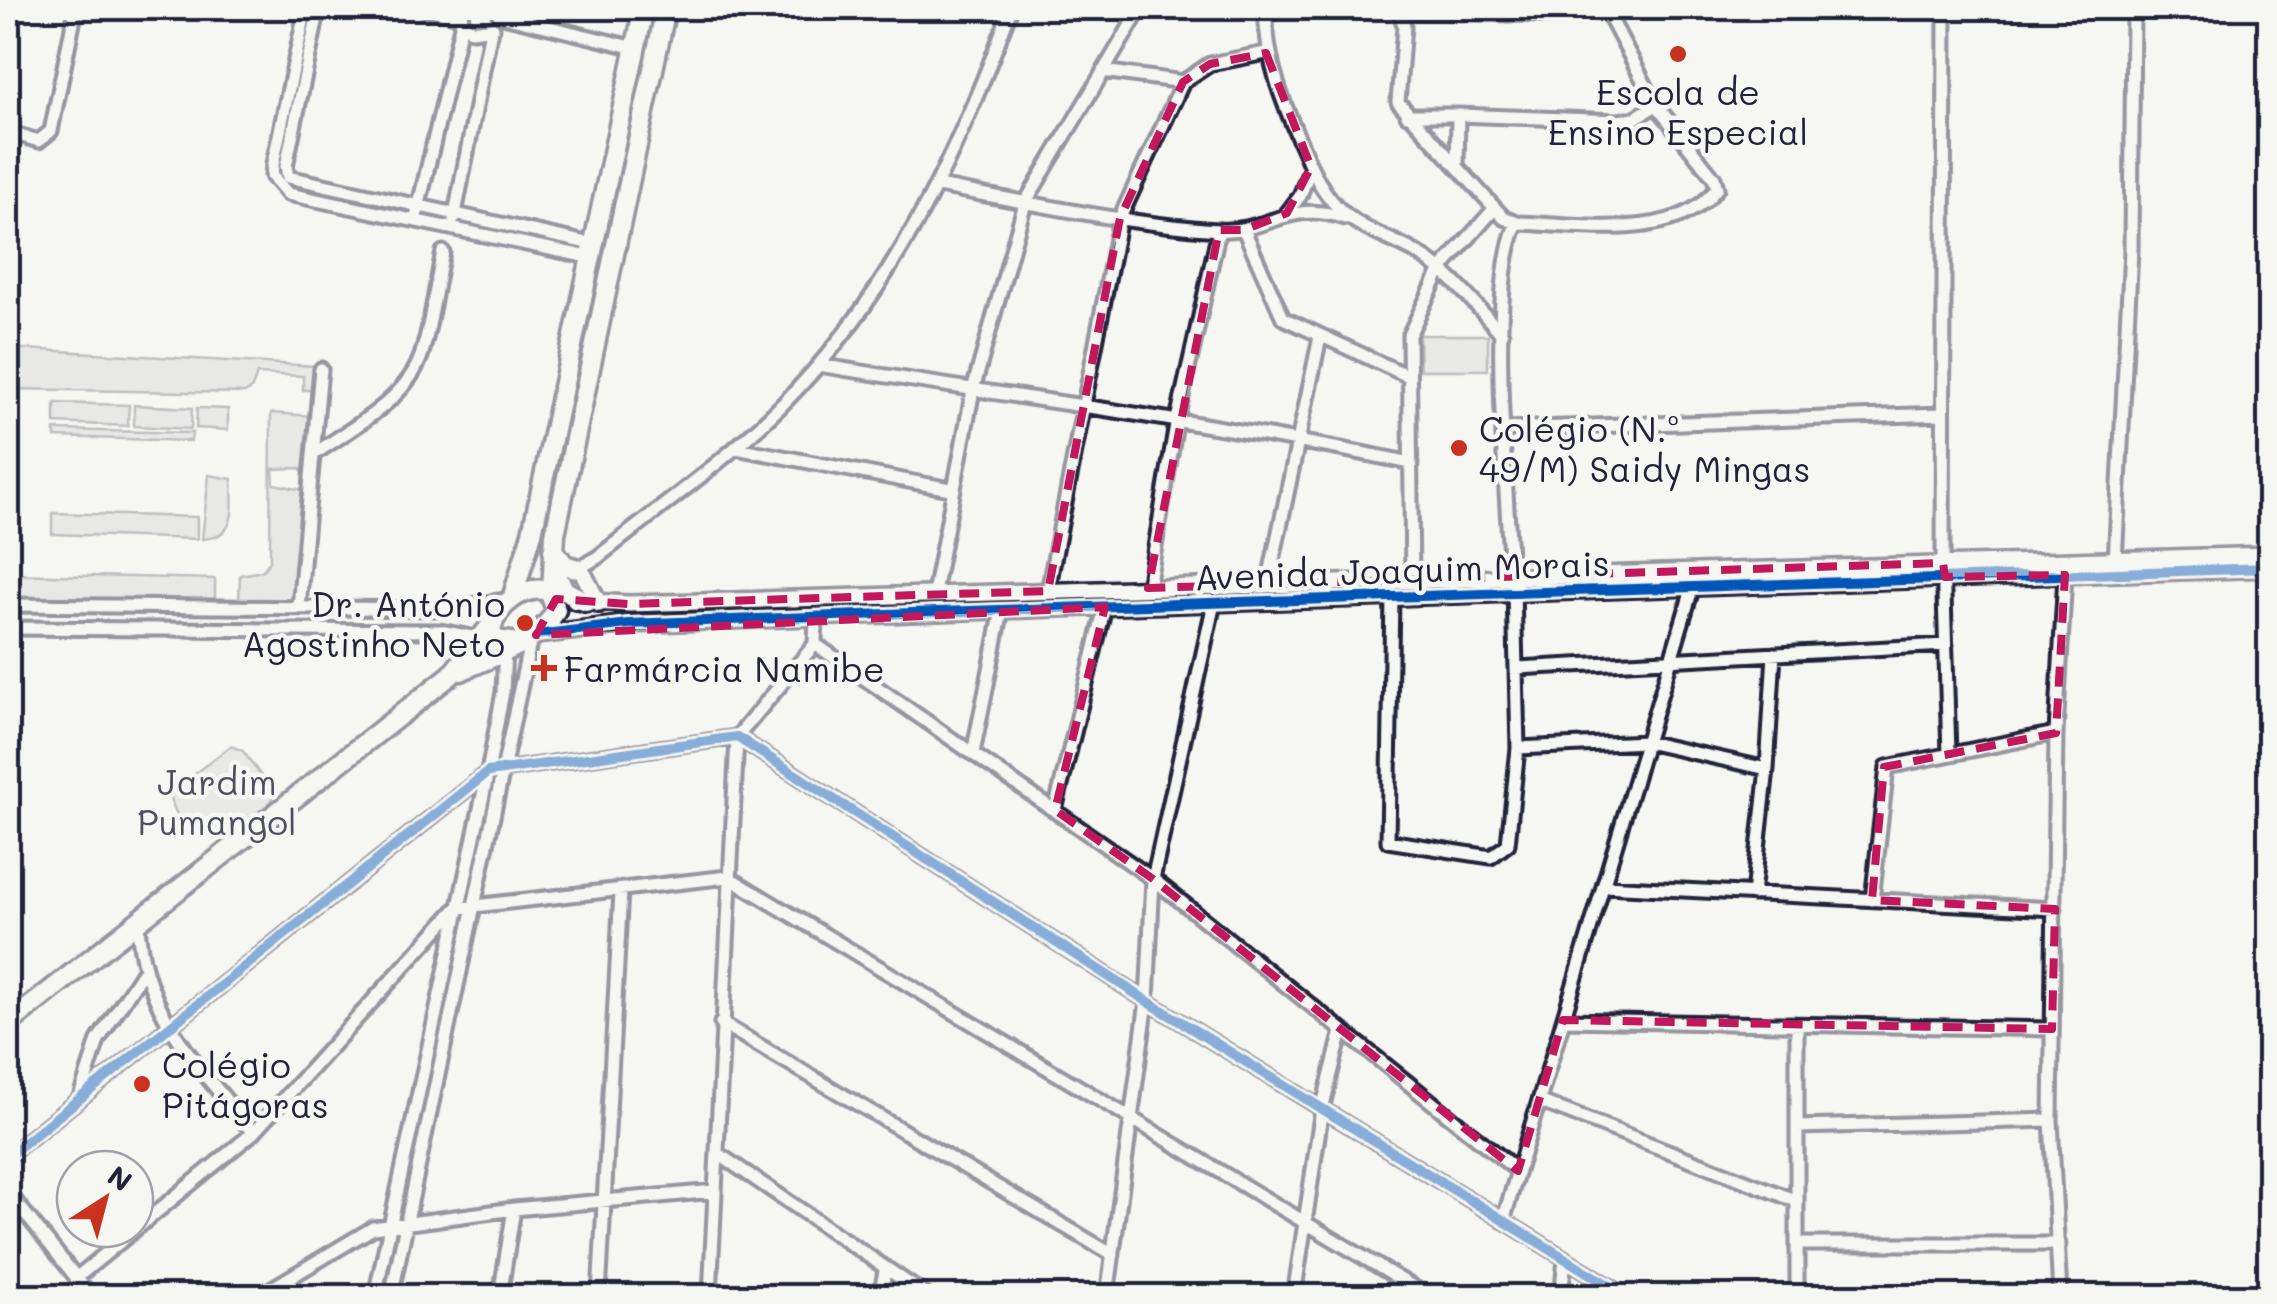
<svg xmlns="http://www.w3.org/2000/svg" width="2277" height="1304" viewBox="0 0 2277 1304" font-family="Mali,sans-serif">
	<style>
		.green { fill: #d7d7d7; stroke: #7c7c89; stroke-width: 2.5 }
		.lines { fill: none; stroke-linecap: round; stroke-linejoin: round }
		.street-casing { stroke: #22223b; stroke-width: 19 }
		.secondary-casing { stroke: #22223b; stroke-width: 22 }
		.primary-casing { stroke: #22223b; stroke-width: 25 }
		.street { stroke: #f6f6f2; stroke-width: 11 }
		.secondary { stroke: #f6f6f2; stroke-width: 15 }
		.primary { stroke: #f6f6f2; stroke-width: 18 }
		.cycleway-casing { stroke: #f6f6f2; stroke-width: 16 }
		.cycleway { stroke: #0057b8; stroke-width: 10 }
		.marked { fill: none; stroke: #c2185b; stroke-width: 8; stroke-dasharray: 20 12; stroke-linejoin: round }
		.poi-dot { fill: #c8321e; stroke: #f6f6f2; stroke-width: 4 }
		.labels { text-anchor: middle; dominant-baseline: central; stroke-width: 9; stroke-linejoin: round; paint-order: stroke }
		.poi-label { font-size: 35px; fill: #22223b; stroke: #f6f6f2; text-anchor: start }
		.street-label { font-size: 35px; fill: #22223b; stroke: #f6f6f2 }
		.park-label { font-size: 35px; fill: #4f4f62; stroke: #f6f6f2 }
	</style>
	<rect width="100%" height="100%" fill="#f6f6f2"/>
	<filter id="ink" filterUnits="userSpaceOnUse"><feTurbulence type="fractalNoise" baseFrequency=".01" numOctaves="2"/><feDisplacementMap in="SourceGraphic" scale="20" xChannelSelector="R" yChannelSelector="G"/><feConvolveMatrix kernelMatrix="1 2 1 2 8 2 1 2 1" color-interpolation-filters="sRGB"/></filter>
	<g filter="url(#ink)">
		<path class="green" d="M1419,335h69v35h-68z
			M8,348l307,18 -2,24h-10v-14l-46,-2 -5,14 -7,5 -237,-4z
			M55,403l74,2 -1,21 -73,-3z
			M134,405l58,3 -1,21 -57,-3z
			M197,408l31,1v21l-32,-2z
			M271,413l39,3 -6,58 -4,-6 -27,1 1,15 29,6 -11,113 -53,-1 1,-27 22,-4 8,-10z
			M55,430l137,3 -1,8 -136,-4z
			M209,475l23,4c0,28 7,58 -30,60z
			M52,513l145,4v22l-145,-5z
			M8,574l207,5v23l-207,-5z
			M231,746l12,5 31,43c-19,51 -96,61 -104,-2z"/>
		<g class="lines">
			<g class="street-casing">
				<path id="street" d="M306,8l-33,156 -1,12 16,18 305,64
					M319,8l-33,158 2,11 308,68
					M422,8l38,8
					M461,8l1,14 10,9 21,-3
					M1265,8c2,63 21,102 46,159
					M1399,8l5,18 -6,76 106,116 13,5c60,1 159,21 200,-35l-3,-10 -58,-73 -51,-97
					M1945,8l-2,555 6,191
					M1401,11l145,4 27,-7
					M499,15l137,33
					M8,23l2,-15
					M1103,71l80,11 27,-18 56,-11
					M1407,115h51
					M8,132l31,9 12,-10 25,-123
					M1457,167l1,-52 160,6 17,-3 21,-13
					M938,186c93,17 187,38 281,44 51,3 68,-31 126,-12
					M417,213l45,-191
					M1287,213l13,-17 11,-29c35,75 79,59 131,104 22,18 40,42 60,63
					M454,219l37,-189
					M1244,230l39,88 125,58
					M819,365c197,33 396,57 592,98
					M1505,429l438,-15
					M736,448l214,41
					M314,454c37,-25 95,-56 108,-101 10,-32 14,-68 21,-101
					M2115,562l16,-312 2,-242
					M573,572l25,-15c61,-49 126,-95 182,-150 113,-113 177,-252 231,-399
					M1511,578c-3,-79 -25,-293 6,-355
					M1412,580l-3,-245 32,-66 54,-61
					M1268,584l52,-247
					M1148,588l28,-164 43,-194
					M1048,591l72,-373 63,-136
					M934,593l39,-203 52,-187 116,-195
					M1392,596l-4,245 103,16 17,-13 10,-96 -4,-158
					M8,605l433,4 66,-9
					M299,607l22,-238
					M8,628l432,3 42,8
					M815,644l338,235 365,292
					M1517,668l429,-23
					M1518,748l128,-6 121,27
					M973,753l29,-143
					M1055,810l50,-203
					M1604,886l451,23
					M1753,894l14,-125 7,-115
					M1872,900l15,-133 169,-34
					M138,923c4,91 62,143 115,210l204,-225 271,-31 700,419
					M1563,1020l489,9
					M721,1023l392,232
					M80,1097l18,-57 44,-67
					M1539,1101l258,100
					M1797,1127l254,-7
					M717,1153l210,143
					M8,1156l480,-384 249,-35 410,264 479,295
					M8,1192l83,104
					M1503,1221l190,-635
					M1797,1244h262
					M76,1278l177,-145
					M259,1296l114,-68 141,-19 201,-18
					M375,1296l113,-524 15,-80 2,-43
					M391,1296l140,-658
					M500,1296l14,-87
					M599,1296l22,-405
					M710,1296l27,-559 78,-93 1,-27
					M880,1296l5,-25
					M1107,1296l40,-295 6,-122 61,-276
					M1294,1296l28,-187 20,-78
					M1561,1296l4,-36
					M1797,1296v-271
					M2060,1296l-9,-176 5,-387 9,-158"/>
			</g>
			<g class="secondary-casing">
				<path id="secondary" d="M584,575l15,29
					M575,601l54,3 1641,-49
					M536,635l92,-11 309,-12 1333,-44"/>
			</g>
			<g class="primary-casing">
				<path id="primary" d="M553,550l12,15 13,4
					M555,573l10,18 21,11
					M552,593l3,-59 111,-526
					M512,599l20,-66 112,-525
					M461,671c32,-16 79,-27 95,-61l-7,-19c-25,-7 -53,14 -58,39l4,10 24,3
					M8,1024l443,-349 40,-50"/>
			</g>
			<use href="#street" class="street"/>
			<use href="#secondary" class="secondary"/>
			<use href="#primary" class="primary"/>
			<g class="cycleway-casing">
				<path id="cycleway" d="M536,635l92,-11 309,-12 1333,-44
					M8,1156l480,-384 249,-35 410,264 479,295"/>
			</g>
			<use href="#cycleway" class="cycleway"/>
		</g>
	</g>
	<path d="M0 0H2277V1304H0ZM1266,53l45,114 -24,46 -43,17h-25l-71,358 795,-25 2,14 120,-2 -9,158 -172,34 -12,133 183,9 -3,120 -489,-9 -45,151 -365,-292 -98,-69 50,-203 -569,28 20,-36 73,5 419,-13 72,-373 63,-136 27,-18z" fill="#f6f6f2" fill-opacity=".55" fill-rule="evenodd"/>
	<path class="marked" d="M1266,53l45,114 -24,46 -43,17h-25l-71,358 795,-25 2,14 120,-2 -9,158 -172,34 -12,133 183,9 -3,120 -489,-9 -45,151 -365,-292 -98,-69 50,-203 -569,28 20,-36 73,5 419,-13 72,-373 63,-136 27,-18z"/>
	<g class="poi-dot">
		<circle cx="1678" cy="54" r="10"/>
		<circle cx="1459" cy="448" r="10"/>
		<circle cx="525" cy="623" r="10"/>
		<path d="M539 653h10v10h10v10h-10v10h-10v-10h-10v-10h10z"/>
		<circle cx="142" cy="1084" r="10"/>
	</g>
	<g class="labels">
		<g class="poi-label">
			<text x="1678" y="91" text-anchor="middle">Escola de<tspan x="1678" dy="40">Ensino Especial</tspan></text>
			<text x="1479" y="428">Colégio (N.º<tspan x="1479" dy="40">49/M) Saidy Mingas</tspan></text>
			<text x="505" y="603" text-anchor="end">Dr. António<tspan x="505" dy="40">Agostinho Neto</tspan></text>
			<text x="564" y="668">Farmárcia Namibe</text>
			<text x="162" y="1064">Colégio<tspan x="162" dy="40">Pitágoras</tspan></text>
		</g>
		<g class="street-label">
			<text transform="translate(1402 569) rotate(-2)">Avenida Joaquim Morais</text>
		</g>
		<g class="park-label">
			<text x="217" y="781">Jardim<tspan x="217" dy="40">Pumangol</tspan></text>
		</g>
	</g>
	<rect width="2277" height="1304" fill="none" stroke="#f6f6f2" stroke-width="40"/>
	<rect x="20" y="20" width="2237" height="1264" fill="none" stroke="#22223b" stroke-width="4" filter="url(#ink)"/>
	<g transform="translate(105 1199) rotate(36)"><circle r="48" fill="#f6f6f2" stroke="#a1a1a9" stroke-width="2.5"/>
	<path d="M0-8L18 38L0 25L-18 38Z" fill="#c8321e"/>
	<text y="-15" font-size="28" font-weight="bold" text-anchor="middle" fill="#22223b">N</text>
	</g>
</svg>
